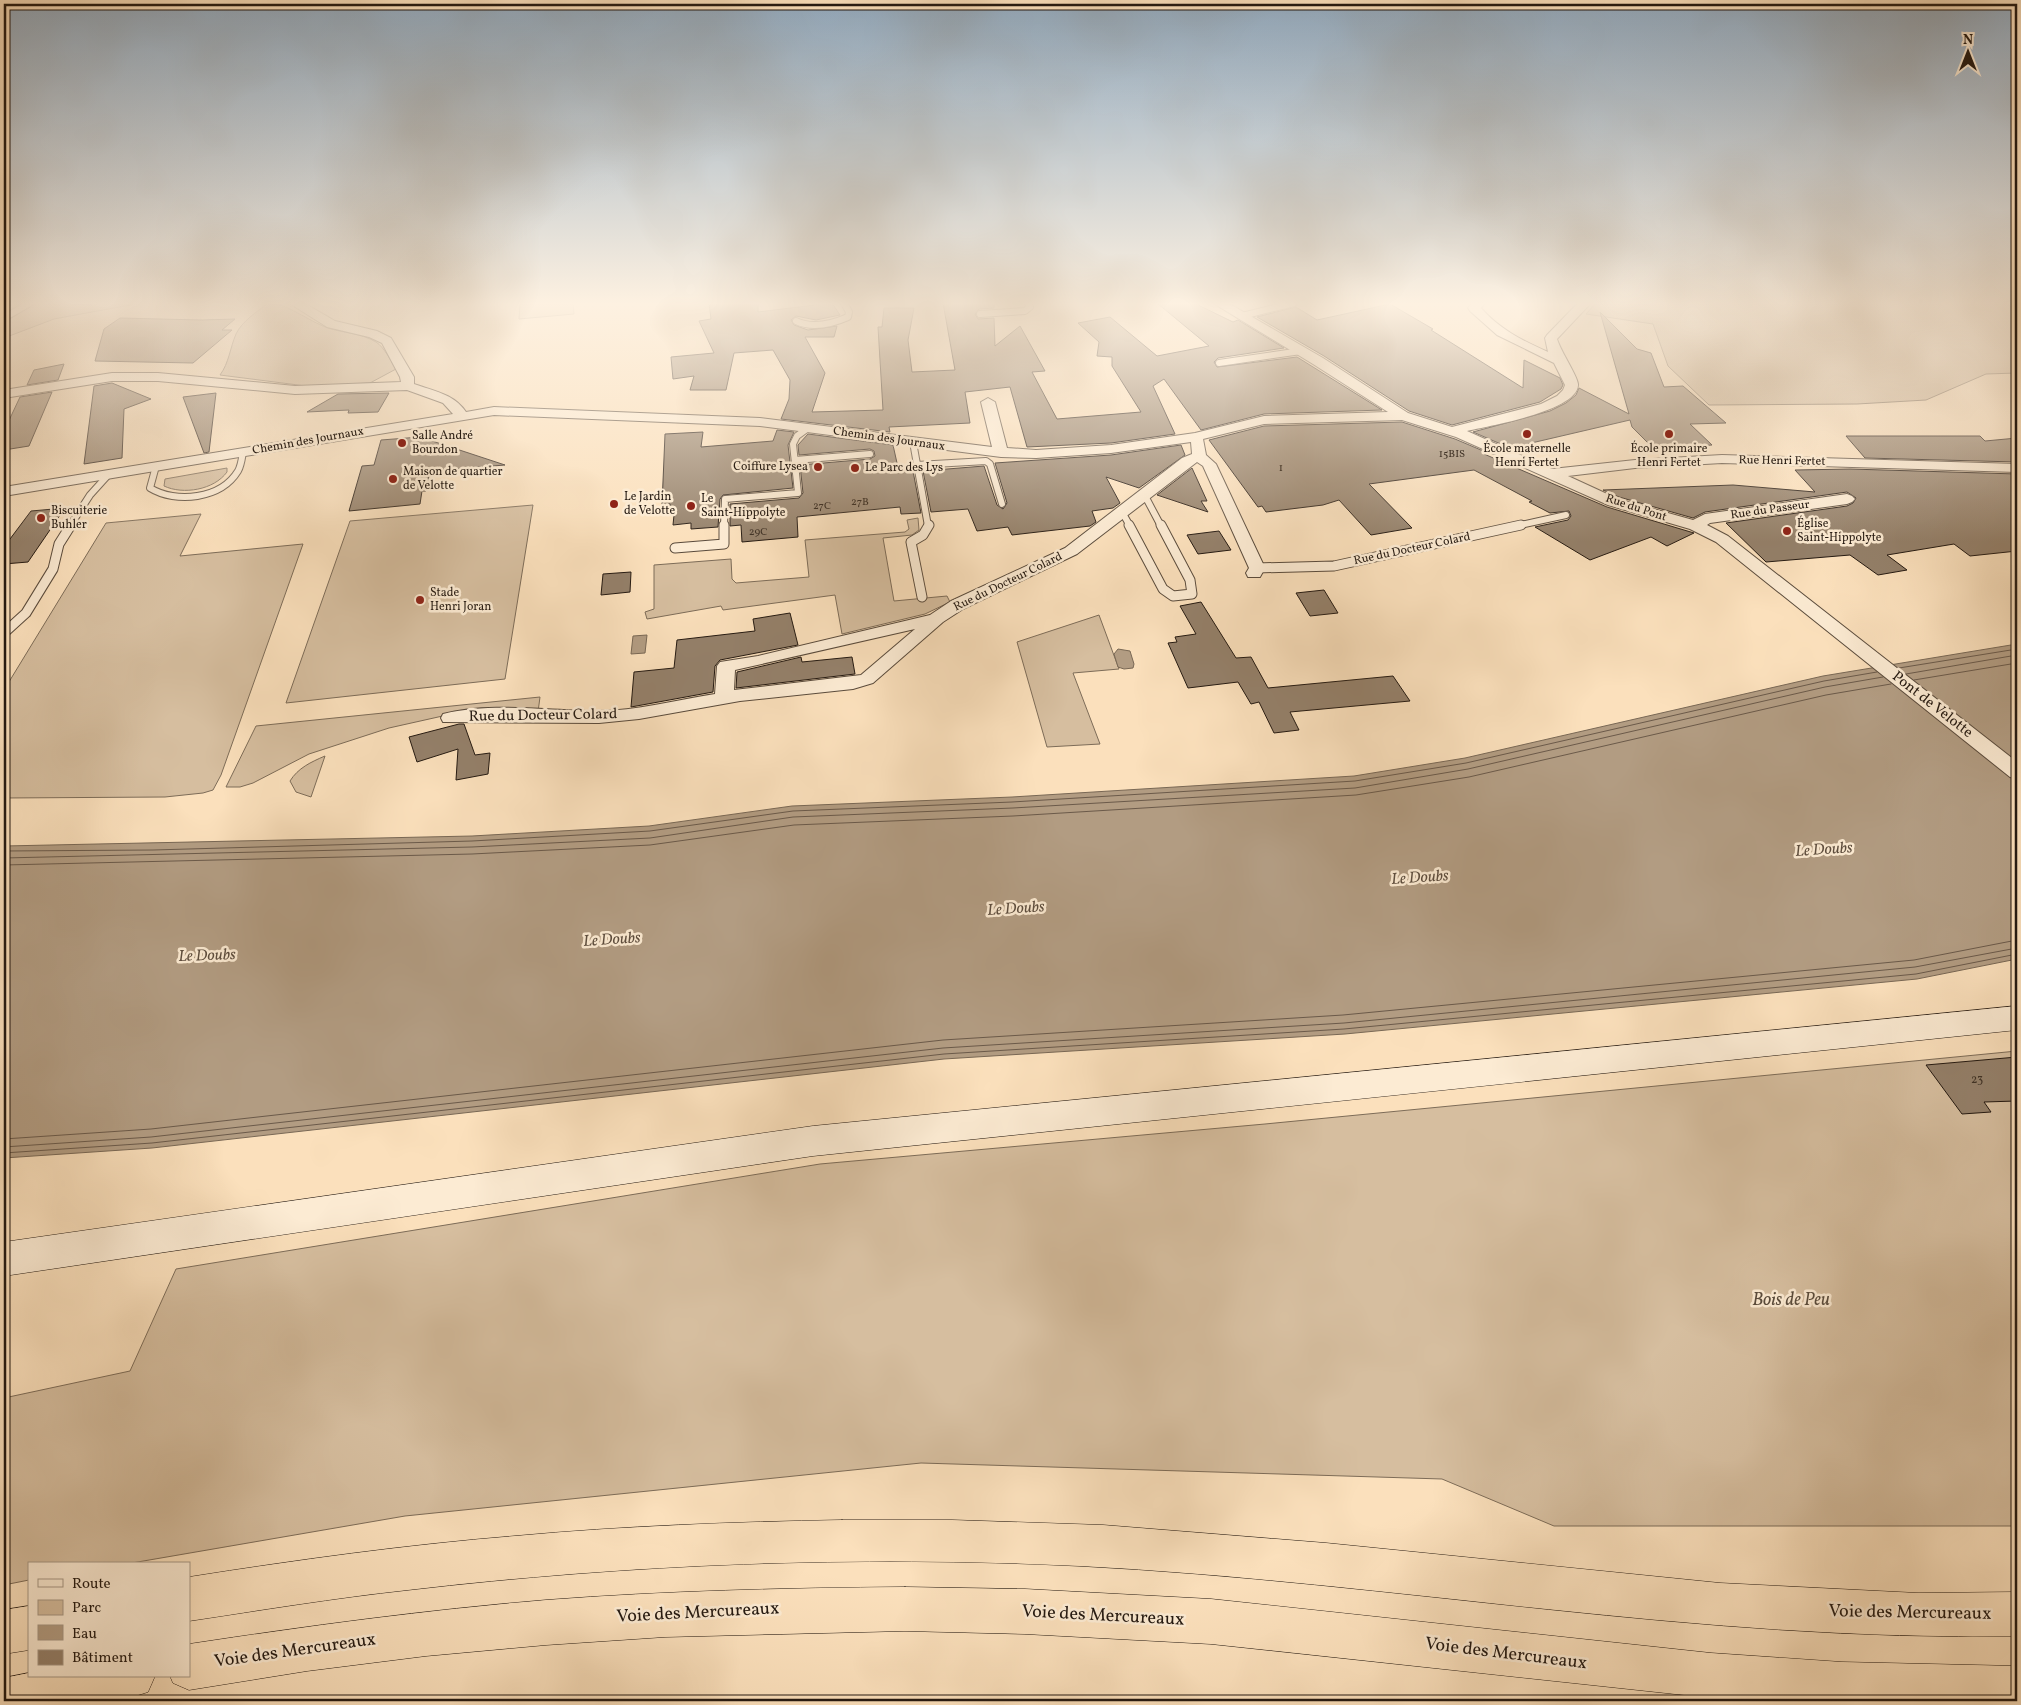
<svg xmlns="http://www.w3.org/2000/svg" width="2021" height="1705" viewBox="0 0 2021 1705" font-family="Vollkorn,serif">
	<style>
		.green { fill: #d6be9f; stroke: #7d6c58 }
		.water { fill: #b29c82; stroke: #796855 }
		.lines { fill: none; stroke-linecap: round; stroke-linejoin: round }
		.shore { stroke: #6b5a4a; stroke-width: 1 }
		.building { fill: #94806a; stroke: #241911 }
		.lane-far1-casing { stroke: #5a4b3c; stroke-width: 8 }
		.lane-casing { stroke: #5a4b3c; stroke-width: 11 }
		.street-casing { stroke: #5a4b3c; stroke-width: 2 }
		.secondary-casing { stroke: #241911; stroke-width: 1 }
		.highway-casing { stroke: #241911; stroke-width: 1 }
		.lane-far1 { stroke: #fcebd3; stroke-width: 6 }
		.lane { stroke: #fcebd3; stroke-width: 9 }
		.street { fill: #fcebd3; fill-rule: evenodd }
		.secondary { fill: #fcebd3; fill-rule: evenodd }
		.highway { fill: #fbe0bc; fill-rule: evenodd }
		.poi-dot { fill: #8f2418; stroke: #fcebd3; stroke-width: 2 }
		.labels { text-anchor: middle; dominant-baseline: central; stroke-width: 5; stroke-linejoin: round; paint-order: stroke }
		.far-number-label { font-size: 11px; fill: #403327 }
		.far-poi-label { font-size: 12px; fill: #241911; stroke: #fcebd3; text-anchor: start }
		.far-street-label { font-size: 12px; fill: #241911; stroke: #fcebd3 }
		.number-label { font-size: 12px; fill: #403327 }
		.street-label { font-size: 15px; fill: #241911; stroke: #fcebd3 }
		.water-label { font-size: 16px; font-style: italic; fill: #5d4d3e; stroke: #fcebd3 }
		.near-park-label { font-size: 18px; font-style: italic; fill: #594b3c; stroke: #fcebd3 }
		.near-street-label { font-size: 18px; fill: #241911; stroke: #fcebd3 }
	</style>
	<rect width="100%" height="100%" fill="#fbe0bc"/>
	<filter id="stains"><feTurbulence type="fractalNoise" baseFrequency=".004" numOctaves="4"/><feColorMatrix values="0 0 0 0 .2 0 0 0 0 .09 0 0 0 0 .02 0 0 0 .5 -.17"/></filter>
	<radialGradient id="worn" r=".72"><stop offset=".6" stop-color="#630" stop-opacity="0"/><stop offset="1" stop-color="#630" stop-opacity=".3"/></radialGradient>
	<path class="green" d="M4,303h137l-87,16 -50,19v-16l22,-13 -22,2z
		M268,303c19,0 40,18 60,25 15,5 33,5 48,14 8,5 15,19 20,27l-26,14 -64,3 -86,-11c9,-12 10,-27 16,-41 6,-13 21,-22 32,-31z
		M520,303h53l1,11 -55,5z
		M1596,303h421v70l-31,1 -60,26 -69,4 -148,1 -41,-39 -15,-42 -67,-10z
		M227,468v4c-13,18 -44,23 -63,14l1,-7z
		M533,505l-28,174 -219,24 64,-182z
		M201,514l-21,42 123,-12 -82,231 -8,15 -10,3 -38,4 -161,1v-108l102,-167z
		M918,518l1,12 -7,5 -29,3 11,63 53,-5 3,6 -25,12 -83,20 -7,-39 -112,15 -2,-4 -74,13 -2,-7 9,-3v-44l77,-6 1,20 4,4 73,-6 -4,-37 100,-8 4,-3 -2,-9z
		M1099,615l20,54 -46,4 27,71 -53,3 -30,-105z
		M540,697l-2,15 -73,-1 -76,17 -80,26 -56,29 -13,4h-14l30,-61z
		M325,756l-14,41 -15,-5 -6,-11c8,-13 21,-19 35,-25z
		M2017,1051v475h-463l-112,-47 -521,-16 -516,53 -279,48h-97v16l-25,5v-187l126,-27 46,-102 644,-105 445,-40z"/>
	<path class="water" d="M647,635l-2,18 -14,1 2,-18z
		M2017,644v315l-100,20 -572,55 -401,25 -792,89 -148,10v-312l468,-10 177,-10 143,-20 220,-9 342,-21 111,-18 358,-82z
		M1118,649l12,2 4,13 -1,4 -9,1 -6,-2 -4,-13z"/>
	<g class="lines">
		<path class="shore" d="M1899,668l118,-19
			M1906,674l111,-19
			M1914,680l103,-17
			M4,851l149,-1 319,-9 178,-10 143,-20 219,-9 343,-21 111,-18 358,-82 53,-9
			M4,858l468,-11 178,-9 143,-21 220,-9 342,-20 113,-19 357,-82 58,-10
			M4,865l468,-11 178,-9 144,-20 219,-9 343,-21 113,-18 357,-82 65,-11
			M4,1139l147,-10 792,-89 400,-25 571,-55 103,-20
			M4,1147l147,-10 792,-89 401,-25 571,-56 102,-19
			M4,1153l148,-10 792,-89 400,-25 572,-55 101,-20"/>
	</g>
	<path class="building" d="M709,303h49v9l74,-9 8,12 -24,5 -20,-4 -5,4 3,5 14,5 29,-4 -3,11h-29l20,36 -13,39 71,-2 -5,-83h4l2,-19h30l-6,32 4,32 43,-2 -12,-67h51v5l-15,1 -4,5 3,5 16,-1 1,28 25,-20 25,45 -13,1 25,47 84,-7 -29,-46v-9l-15,-1 2,-14 -21,-19 32,-6 47,39 52,-10 -52,-43h37l39,19 5,-2 46,28 -66,10 -4,4 3,5 80,-10 85,53 -118,4 -63,16 -37,-51 -11,7 22,48 -64,9 -84,4 -17,-60 -45,5 5,31 -81,4 1,5 -109,-13 8,-20 1,-19 -17,-30 -39,3 -8,37h-36l4,-14 -21,3 -2,-22 43,-4 -15,-32 12,-2z
		M1390,304l43,25 -2,1 92,58 1,-28 36,18 3,7 -2,4 -21,13 -88,23 -43,-14 -85,-55 -67,-39 39,-10 21,13z
		M1600,312l37,37 14,4 13,34 19,-1 43,37 -36,1 22,21 -58,4 -22,-22 -2,-7 -120,28 -37,-16 77,-21 16,-8 10,-8 3,-7 50,26z
		M120,318l81,2 34,-1 -13,11h10l-39,33 -98,-2 9,-32z
		M64,364l-6,16 -31,5 7,-15z
		M112,383l39,16 -27,10 -2,49 -38,6 10,-78z
		M52,392l-23,54 -25,4v-19l16,-34z
		M216,393l-7,59 -5,1 -21,-56z
		M389,393l-11,19 -30,1 1,-3 -42,2 31,-18z
		M1402,422l53,17 33,14 -4,1 123,53 87,26 -27,13 -16,-9 -61,23 -55,-33 33,-7 3,-4 -2,-5 -19,2 -21,-11 3,-1 -58,-31 -105,14 43,44 -41,7 -32,-35 -16,5 -57,7 -4,-6 -4,1 -49,-67 55,-14z
		M777,430l17,2 -6,13 5,43 -70,7 -3,4 -2,28 -27,2v-6l-18,2 1,-10h-5l1,-11 -8,1 3,-71 38,-2 -2,15 72,-6z
		M808,434l85,11 6,27 14,-1 8,42 -20,1 -1,-7 -103,10 1,20 -56,5 -1,-17 -11,1v-22l69,-6 4,-5 -3,-28 70,-6 5,-3 -1,-5 -4,-2 -71,6 -1,-10z
		M1846,436h134l5,5 32,-3v24l-152,-4z
		M420,437l85,28 -75,6 -4,20h-4l-2,13 -71,7 13,-45 12,-1 7,-25z
		M1181,445l4,10 -46,33 -33,-11 14,26 -7,5 -21,3 4,11 -6,4 -78,9 -4,-8 -31,4 -9,-22 -37,3 -8,-41 61,-5 13,39 6,4 4,-6 -12,-40 116,-8z
		M1192,468l15,33h-6l7,11 -51,-17z
		M1850,469l167,5v77l-47,5 -16,-12 -67,11 20,15 -29,5 -28,-20 -84,7 -40,-39 121,-17 6,-3 3,-5 -9,-6 -142,20 -12,6 -74,-21 -16,-7 130,-5 82,7 -20,-22z
		M65,508l-37,54 -24,2v-17l27,-36z
		M1219,531l12,19 -33,4 -11,-19z
		M631,572l-1,20 -29,3 2,-21z
		M1324,590l14,23 -28,3 -14,-23z
		M1201,602l35,56 15,-1 17,31 125,-12 17,25 -120,11 9,18 -25,3 -15,-31 -8,2 -13,-22 -50,6 -20,-45 9,-1 -2,-5 21,-3 -16,-28z
		M790,613l8,32 -78,15 -5,6 -2,26 -82,15 3,-35 40,-4 3,-28 78,-9 -2,-12z
		M801,657l1,5 50,-5 3,17 -119,14 1,-16z
		M459,724h5l11,31 15,-2 -2,21 -32,6 2,-31 -41,13 -8,-25z
		M2017,1057v44l-33,1 7,10 -29,2 -36,-49z"/>
	<g class="lines">
		<g class="lane-far1-casing">
			<path id="lane-far1" d="M980,314l45,-3 5,-4 -2,-4
				M1242,316l52,-13
				M4,318l26,-15
				M796,321c17,8 36,3 52,-4l1,-5 -5,-9
				M1219,363l82,-12
				M913,442l15,84
				M795,460l75,-6
				M917,465l69,-4 4,3 12,40
				M156,466l-6,22c26,16 71,11 88,-17 3,-5 4,-13 5,-19
				M1144,494l17,32
				M1122,512l8,14
				M70,526l20,-31 19,-21
				M724,526l1,-27 73,-6 -5,-49 4,-8 11,-8
				M1516,526l50,-11"/>
		</g>
		<g class="lane-casing">
			<path id="lane" d="M1129,525l34,64 10,7 19,-2 -2,-14 -29,-55
				M675,548l49,-4v-19
				M1257,568l77,-2 187,-41
				M922,597l-11,-55 12,-7 6,-10
				M4,633l22,-20 27,-44 6,-25 12,-19"/>
		</g>
		<g class="street-casing">
			<path id="street" d="M289,303h15l31,18 42,10 14,7 23,39v7c20,7 40,10 52,28l28,-5 266,11 232,29 -11,-45 7,-4 7,4 12,46 29,2 75,-5 84,-12 69,-17 124,-4 -75,-48 -100,-61h15l95,55 85,55 44,14 89,-23 16,-8 6,-6 2,-5 -11,-22 -57,-28 -27,-24 -2,-3 4,-5h13l-4,5c18,21 42,33 67,44l-3,-14 2,-3 31,-32h13l-34,36c4,13 20,36 21,45 2,27 -90,42 -111,47l85,38 83,-9 87,-5 295,9v8l-295,-9 -87,5 -67,8 50,23 75,21 12,-6 142,-20 5,2 3,3 -3,3 -5,2 -137,19 -3,2 21,11 289,226v17l-7,-2 -294,-235 -26,-13 -82,-24 -152,-68 -54,-17 -138,4 -61,15 3,16 10,9 49,104 -5,9h-12l-2,-4 3,-5 -46,-102 -6,-4 -120,92 -114,55 -20,13 -70,61 -20,6 -113,12 -101,18 -40,4 -156,-1 -2,-4 2,-4c47,-12 106,-3 154,-3 39,0 79,-11 118,-17l2,-28 3,-4 38,-6 172,-41 21,-14 114,-53 117,-90 10,-4 -1,-12 -80,11 -75,5 -35,-1 -241,-31 -266,-11 -490,81v-9l449,-73 -10,-11 -36,-13 -112,4 -137,-13h-46l-108,17v-8l108,-17h46l137,13 106,-4 -1,-5 -18,-34 -13,-6 -42,-10zM915,629l-54,46 -127,15 1,-20z"/>
		</g>
		<g class="secondary-casing">
			<path id="secondary" d="M2017,1006v24l-1204,126 -809,120v-34l809,-116z"/>
		</g>
		<g class="highway-casing">
			<path id="highway" d="M842,1520h110l151,5 223,18 394,40 198,10 99,-1v44c-314,6 -624,-54 -937,-70 -224,-11 -450,-2 -672,24 -74,8 -146,20 -219,31v-44c108,-17 216,-32 326,-41 109,-10 218,-14 327,-16z
				M905,1587l120,2 186,10 500,54 131,9 175,4v35h-277l-529,-57 -186,-10 -120,-3 -240,6 -119,8 -120,11 -119,15 -118,19 -16,-7 -3,-7h19v-32c119,-18 237,-34 357,-44 119,-9 239,-12 359,-13z
				M29,1606v44l-25,4v-44z
				M29,1673v3h126l-7,16 -29,9h-115v-23z"/>
		</g>
		<use href="#lane-far1" class="lane-far1"/>
		<use href="#lane" class="lane"/>
		<use href="#street" class="street"/>
		<use href="#secondary" class="secondary"/>
		<use href="#highway" class="highway"/>
	</g>
	<linearGradient id="sky" x2="0" y2="1"><stop stop-color="#92aabf"/><stop offset="0.56" stop-color="#fdf1e1"/><stop offset="1" stop-color="#fdf1e1" stop-opacity="0"/></linearGradient>
	<rect width="2021" height="542" fill="url(#sky)"/>
	<g class="poi-dot">
		<circle cx="1527" cy="434" r="5"/>
		<circle cx="1669" cy="434" r="5"/>
		<circle cx="402" cy="443" r="5"/>
		<circle cx="818" cy="467" r="5"/>
		<circle cx="855" cy="468" r="5"/>
		<circle cx="393" cy="479" r="5"/>
		<circle cx="614" cy="504" r="5"/>
		<circle cx="691" cy="506" r="5"/>
		<circle cx="41" cy="518" r="5"/>
		<circle cx="1787" cy="531" r="5"/>
		<circle cx="420" cy="600" r="5"/>
	</g>
	<g class="labels">
		<g class="far-number-label">
			<text x="1452" y="454">15BIS</text>
			<text x="1281" y="468">1</text>
			<text x="860" y="502">27B</text>
			<text x="822" y="506">27C</text>
			<text x="758" y="532">29C</text>
		</g>
		<g class="far-poi-label">
			<text x="412" y="436">Salle André<tspan x="412" dy="14">Bourdon</tspan></text>
			<text x="1527" y="449" text-anchor="middle">École maternelle<tspan x="1527" dy="14">Henri Fertet</tspan></text>
			<text x="1669" y="449" text-anchor="middle">École primaire<tspan x="1669" dy="14">Henri Fertet</tspan></text>
			<text x="808" y="467" text-anchor="end">Coiffure Lysea</text>
			<text x="865" y="468">Le Parc des Lys</text>
			<text x="403" y="472">Maison de quartier<tspan x="403" dy="14">de Velotte</tspan></text>
			<text x="624" y="497">Le Jardin<tspan x="624" dy="14">de Velotte</tspan></text>
			<text x="701" y="499">Le<tspan x="701" dy="14">Saint-Hippolyte</tspan></text>
			<text x="51" y="511">Biscuiterie<tspan x="51" dy="14">Buhler</tspan></text>
			<text x="1797" y="524">Église<tspan x="1797" dy="14">Saint-Hippolyte</tspan></text>
			<text x="430" y="593">Stade<tspan x="430" dy="14">Henri Joran</tspan></text>
		</g>
		<g class="far-street-label">
			<text transform="translate(889 439) rotate(8)">Chemin des Journaux</text>
			<text transform="translate(308 441) rotate(-10)">Chemin des Journaux</text>
			<text transform="translate(1782 461) rotate(1)">Rue Henri Fertet</text>
			<text transform="translate(1636 508) rotate(18)">Rue du Pont</text>
			<text transform="translate(1770 510) rotate(-8)">Rue du Passeur</text>
			<text transform="translate(1412 549) rotate(-12)">Rue du Docteur Colard</text>
			<text transform="translate(1008 582) rotate(-26)">Rue du Docteur Colard</text>
		</g>
		<g class="number-label">
			<text x="1977" y="1080">23</text>
		</g>
		<g class="street-label">
			<text transform="translate(1932 705) rotate(38)">Pont de Velotte</text>
			<text transform="translate(543 716) rotate(-1)">Rue du Docteur Colard</text>
		</g>
		<g class="water-label">
			<text transform="translate(1824 850) rotate(-4)">Le Doubs</text>
			<text transform="translate(1420 878) rotate(-4)">Le Doubs</text>
			<text transform="translate(1016 909) rotate(-4)">Le Doubs</text>
			<text transform="translate(612 940) rotate(-4)">Le Doubs</text>
			<text transform="translate(207 956) rotate(-2)">Le Doubs</text>
		</g>
		<g class="near-park-label">
			<text x="1791" y="1300">Bois de Peu</text>
		</g>
		<g class="near-street-label">
			<text transform="translate(698 1613) rotate(-3)">Voie des Mercureaux</text>
			<text transform="translate(1910 1613) rotate(1)">Voie des Mercureaux</text>
			<text transform="translate(1103 1616) rotate(3)">Voie des Mercureaux</text>
			<text transform="translate(295 1651) rotate(-8)">Voie des Mercureaux</text>
			<text transform="translate(1506 1654) rotate(7)">Voie des Mercureaux</text>
		</g>
	</g>
	<rect width="2021" height="1705" fill="none" stroke="#fbe0bc" stroke-width="20"/>
	<rect x="5" y="5" width="2011" height="1695" fill="none" stroke="#241911" stroke-width="2.5"/>
	<rect x="10" y="10" width="2001" height="1685" fill="none" stroke="#241911"/>
	<rect x="28" y="1562" width="162" height="115" fill="#fcebd3" stroke="#a69785"/>
	<rect x="38" y="1579" width="25" height="8" fill="#fcebd3" stroke="#a69785"/>
	<text x="72" y="1588" font-size="15" fill="#241911">Route</text>
	<rect x="38" y="1600" width="25" height="15" fill="#d6be9f" stroke="#a69785"/>
	<text x="72" y="1612" font-size="15" fill="#241911">Parc</text>
	<rect x="38" y="1625" width="25" height="15" fill="#b29c82" stroke="#a69785"/>
	<text x="72" y="1638" font-size="15" fill="#241911">Eau</text>
	<rect x="38" y="1650" width="25" height="15" fill="#94806a" stroke="#a69785"/>
	<text x="72" y="1662" font-size="15" fill="#241911">Bâtiment</text>
	<g transform="translate(1968 52)" stroke="#fcebd3" stroke-width="4" paint-order="stroke">
	<path d="M0-4L9 19L0 12L-9 19Z" fill="#241911"/>
	<text y="-8" font-size="14" font-weight="bold" text-anchor="middle" fill="#241911">N</text>
	</g>
	<rect width="100%" height="100%" filter="url(#stains)"/>
	<rect width="100%" height="100%" fill="url(#worn)"/>
</svg>
